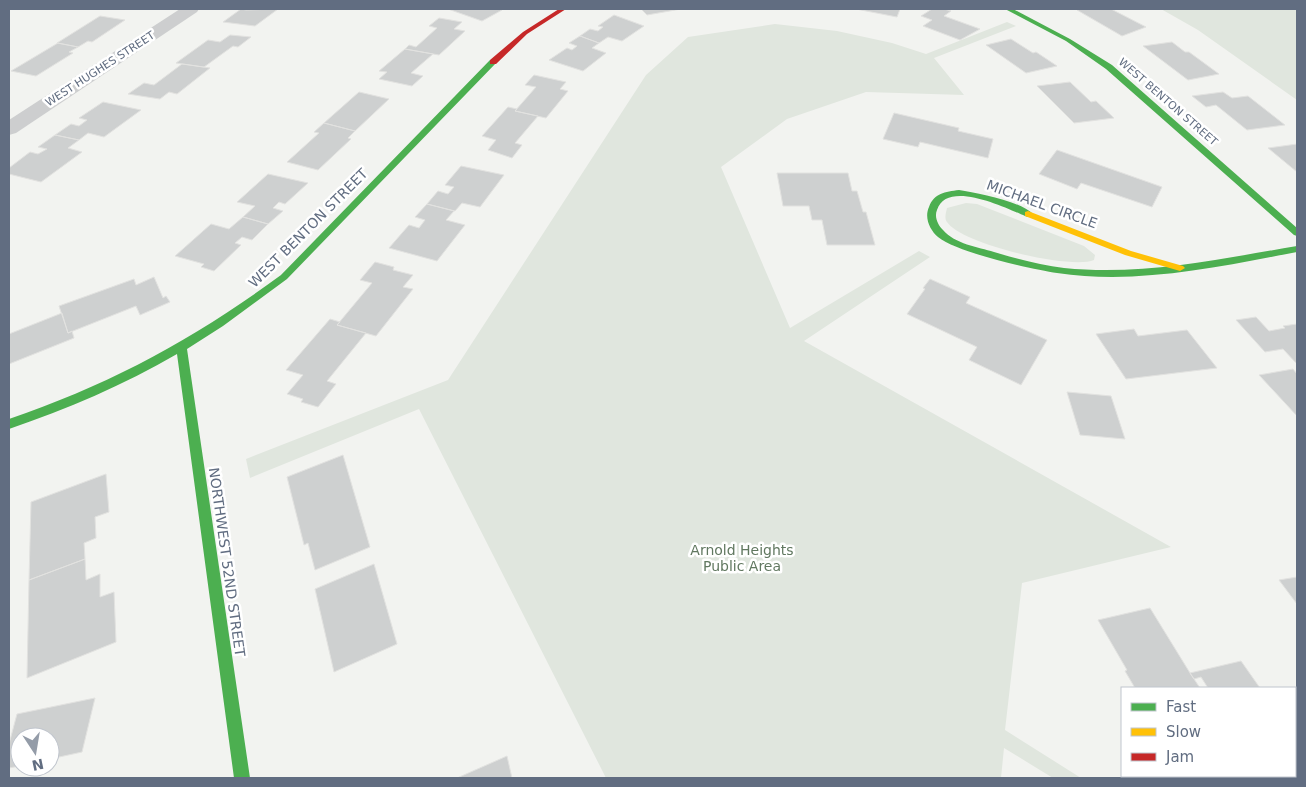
<svg xmlns="http://www.w3.org/2000/svg" width="1306" height="787" viewBox="0 0 1306 787" font-family="'DejaVu Sans',sans-serif">
	<style>
		.green { fill: #e0e6de }
		.building { fill: #ced0d0; stroke: #e2e2e0 }
		.lines { fill: none; stroke-linecap: round; stroke-linejoin: round }
		.street { fill: #cdcecf; fill-rule: evenodd }
		.fast { fill: #4caf50; fill-rule: evenodd }
		.slow { fill: #ffc107; fill-rule: evenodd }
		.jam { fill: #c62828; fill-rule: evenodd }
		.labels { text-anchor: middle; dominant-baseline: central; stroke-width: 5; stroke-linejoin: round; paint-order: stroke }
		.far-street-label { font-size: 11px; fill: #616d81; stroke: #fff }
		.street-label { font-size: 14px; fill: #616d81; stroke: #fff }
		.park-label { font-size: 14px; fill: #617860; stroke: #fff }
	</style>
	<rect width="100%" height="100%" fill="#f2f3f0"/>
	<path class="green" d="M1161,9h136v91l-99,-70z
		M1007,22l9,4 -82,32 30,37 -98,-3 -79,27 -66,48 69,161 129,-77 11,6 -126,84 367,206 -149,36 -17,147 76,48h-28l-49,-30 -3,30h-395l-187,-369 -169,69 -4,-19 202,-79 198,-305 42,-38 87,-13 62,7 55,12 34,11z
		M966,203l11,1 107,42 11,9 -1,5c-23,10 -133,-16 -147,-38 -3,-4 -1,-9 0,-14z"/>
	<path class="building" d="M241,9l5,1 32,-1 -23,17 -32,-4z
		M448,9h50l4,1 -20,11z
		M641,9h40l-34,6z
		M856,9h44l-3,8z
		M932,9h12l7,2 -7,5 36,13 -20,11 -37,-14 9,-6 -11,-4z
		M1082,9h29l35,18 -24,9 -45,-26z
		M614,15l30,11 -22,15 -14,-4 -9,6 -19,-7 10,-7 8,2 5,-4 -5,-1z
		M100,16l25,4 -33,22 -4,-1 -10,6 -21,-4z
		M439,18l23,4 -8,7 11,2 -26,24 -34,-6 4,-4 7,2 21,-19 -8,-2z
		M230,35l21,2 -13,10 -5,-1 -29,21 -28,-4 32,-23 12,2z
		M580,36l19,7 -7,5 14,5 -23,18 -34,-11 18,-12 5,2 5,-4 -8,-3z
		M1011,39l22,14 3,-1 21,14 -31,7 -40,-28z
		M1172,42l13,10h4l30,22 -31,6 -45,-34z
		M58,43l20,4 -9,5 4,1 -37,23 -25,-5z
		M405,49l28,5 -22,19 12,3 -11,10 -33,-7 8,-7 -8,-1z
		M182,64l28,4 -33,26 -8,-2 -9,7 -32,-5 16,-11 10,2z
		M534,75l32,7 -6,7 8,2 -22,27 -31,-7 21,-24 -11,-2z
		M1070,82l21,20 5,-1 18,17 -40,5 -37,-37z
		M359,92l30,7 -34,32 -31,-8z
		M1223,92l9,6 16,-2 37,29 -38,5 -31,-25 -10,2 -14,-11z
		M103,102l38,8 -37,27 -16,-4 -9,7 -24,-5 16,-11 8,2 8,-6 -8,-2z
		M508,107l9,2 -2,2 23,5 -23,27 7,2 -10,13 -24,-8 8,-10 -14,-4z
		M894,113l65,15 -1,3 35,8 -5,19 -68,-16 -2,5 -35,-8z
		M324,123l31,8 -7,7 3,1 -33,31 -31,-8 32,-29 -5,-1z
		M55,135l24,5 -11,8 14,4 -41,30 -32,-8v-6l21,-16 8,2 9,-5 -9,-2z
		M1297,144v28l-29,-24z
		M1057,150l105,37 -10,20 -71,-24 -4,6 -38,-15z
		M461,166l43,9 -24,32 -18,-4 -7,8 -28,-7 11,-13 10,3 6,-7 -9,-2z
		M777,173h71l4,18h5l6,21h3l9,33h-48l-5,-25h-10l-3,-14h-26z
		M268,174l40,9 -23,21 -6,-2 -6,6 10,3 -15,13 -25,-7 12,-11 -18,-4z
		M427,204l27,7 -8,9 19,5 -28,36 -48,-13 20,-23 10,3 6,-8 -10,-3z
		M243,217l25,7 -16,16 -10,-3 -7,6 6,2 -27,26 -13,-4 3,-3 -29,-8 36,-32 18,5z
		M375,262l19,5 -1,3 20,5 -10,12 10,2 -37,47 -39,-11 35,-42 -12,-3z
		M154,277l9,21 3,-2 4,6 -30,13 -4,-9 -68,27 -9,-27 75,-27 2,6z
		M930,279l40,18 -4,6 81,37 -26,45 -52,-25 8,-13 -70,-33 18,-25 -2,-1z
		M62,313l6,20 4,-2 2,7 -65,26v-30z
		M1256,317l13,14 16,-3 -2,-2 14,-2v40l-14,-15 -18,3 -29,-32z
		M330,319l10,3 -3,3 29,8 -39,48 9,3 -18,23 -17,-5 2,-3 -16,-5 16,-19 -17,-5z
		M1134,329l4,7 49,-6 30,38 -91,11 -30,-45z
		M1293,369l4,5v42l-38,-41z
		M1067,392l44,4 14,43 -45,-4z
		M343,455l27,92 -55,23 -7,-27 -4,2 -17,-68z
		M106,474l3,38 -14,5 1,21 -12,5 1,16 -56,21 2,-78z
		M85,559l1,21 14,-6v23l14,-5 2,50 -89,36 2,-98z
		M374,564l23,80 -63,28 -19,-83z
		M1297,577v27l-18,-24z
		M1150,608l40,65 10,15h-65l-10,-17 2,-1 -29,-50z
		M1241,661l19,27h-52l-7,-11 -7,2 -4,-6z
		M95,698l-13,54 -32,7v-22h-30v29l-11,2v-24l8,-30z
		M507,756l5,22h-55z
		M1188,776h69l1,2h-68z"/>
	<g class="lines">
		<path class="street" d="M180,9h19l-2,3 -181,121 -7,2v-15z"/>
		<path class="fast" d="M1005,9h8l57,30 42,26 185,163v8l-3,-1 -188,-166 -40,-28z
			M490,60l7,2 -210,217 -64,47 -36,23 63,429h-16l-57,-424c-53,31 -110,55 -168,75v-10c102,-35 185,-80 272,-144z
			M959,190c19,3 61,11 74,24l-5,3 -3,-1c-19,-8 -78,-37 -88,-6 -3,7 1,15 6,20 12,14 35,17 51,22 23,7 47,13 70,16 79,8 156,-9 233,-22v6c-78,15 -160,33 -240,21 -26,-4 -99,-20 -119,-36 -8,-7 -14,-19 -9,-30 5,-14 16,-15 30,-17z"/>
		<path class="slow" d="M1028,211l103,40 52,15 2,2 -5,3 -55,-16 -100,-39v-4z"/>
		<path class="jam" d="M559,9h7l-39,25 -31,30h-6v-4l33,-28z"/>
	</g>
	<g class="labels">
		<g class="far-street-label">
			<text transform="translate(100 69) rotate(-33)">WEST HUGHES STREET</text>
			<text transform="translate(1168 102) rotate(41)">WEST BENTON STREET</text>
		</g>
		<g class="street-label">
			<text transform="translate(1042 204) rotate(20)">MICHAEL CIRCLE</text>
			<text transform="translate(308 228) rotate(-45)">WEST BENTON STREET</text>
			<text transform="translate(227 562) rotate(82)">NORTHWEST 52ND STREET</text>
		</g>
		<g class="park-label">
			<text x="742" y="550">Arnold Heights<tspan x="742" dy="16">Public Area</tspan></text>
		</g>
	</g>
	<rect width="1306" height="787" fill="none" stroke="#616d81" stroke-width="20"/>
	<rect x="1121" y="687" width="175" height="90" fill="#ffffff" stroke="#c0c5cd"/>
	<rect x="1131" y="703" width="25" height="8" fill="#4caf50" stroke="#c0c5cd"/>
	<text x="1166" y="712" font-size="15" fill="#616d81">Fast</text>
	<rect x="1131" y="728" width="25" height="8" fill="#ffc107" stroke="#c0c5cd"/>
	<text x="1166" y="737" font-size="15" fill="#616d81">Slow</text>
	<rect x="1131" y="753" width="25" height="8" fill="#c62828" stroke="#c0c5cd"/>
	<text x="1166" y="762" font-size="15" fill="#616d81">Jam</text>
	<g transform="translate(35 752) rotate(168)"><circle r="24" fill="#ffffff" stroke="#c0c5cd"/>
	<path d="M0-4L9 19L0 12L-9 19Z" fill="#949ca8"/>
	<text y="-8" font-size="14" font-weight="bold" text-anchor="middle" fill="#616d81">N</text>
	</g>
</svg>
